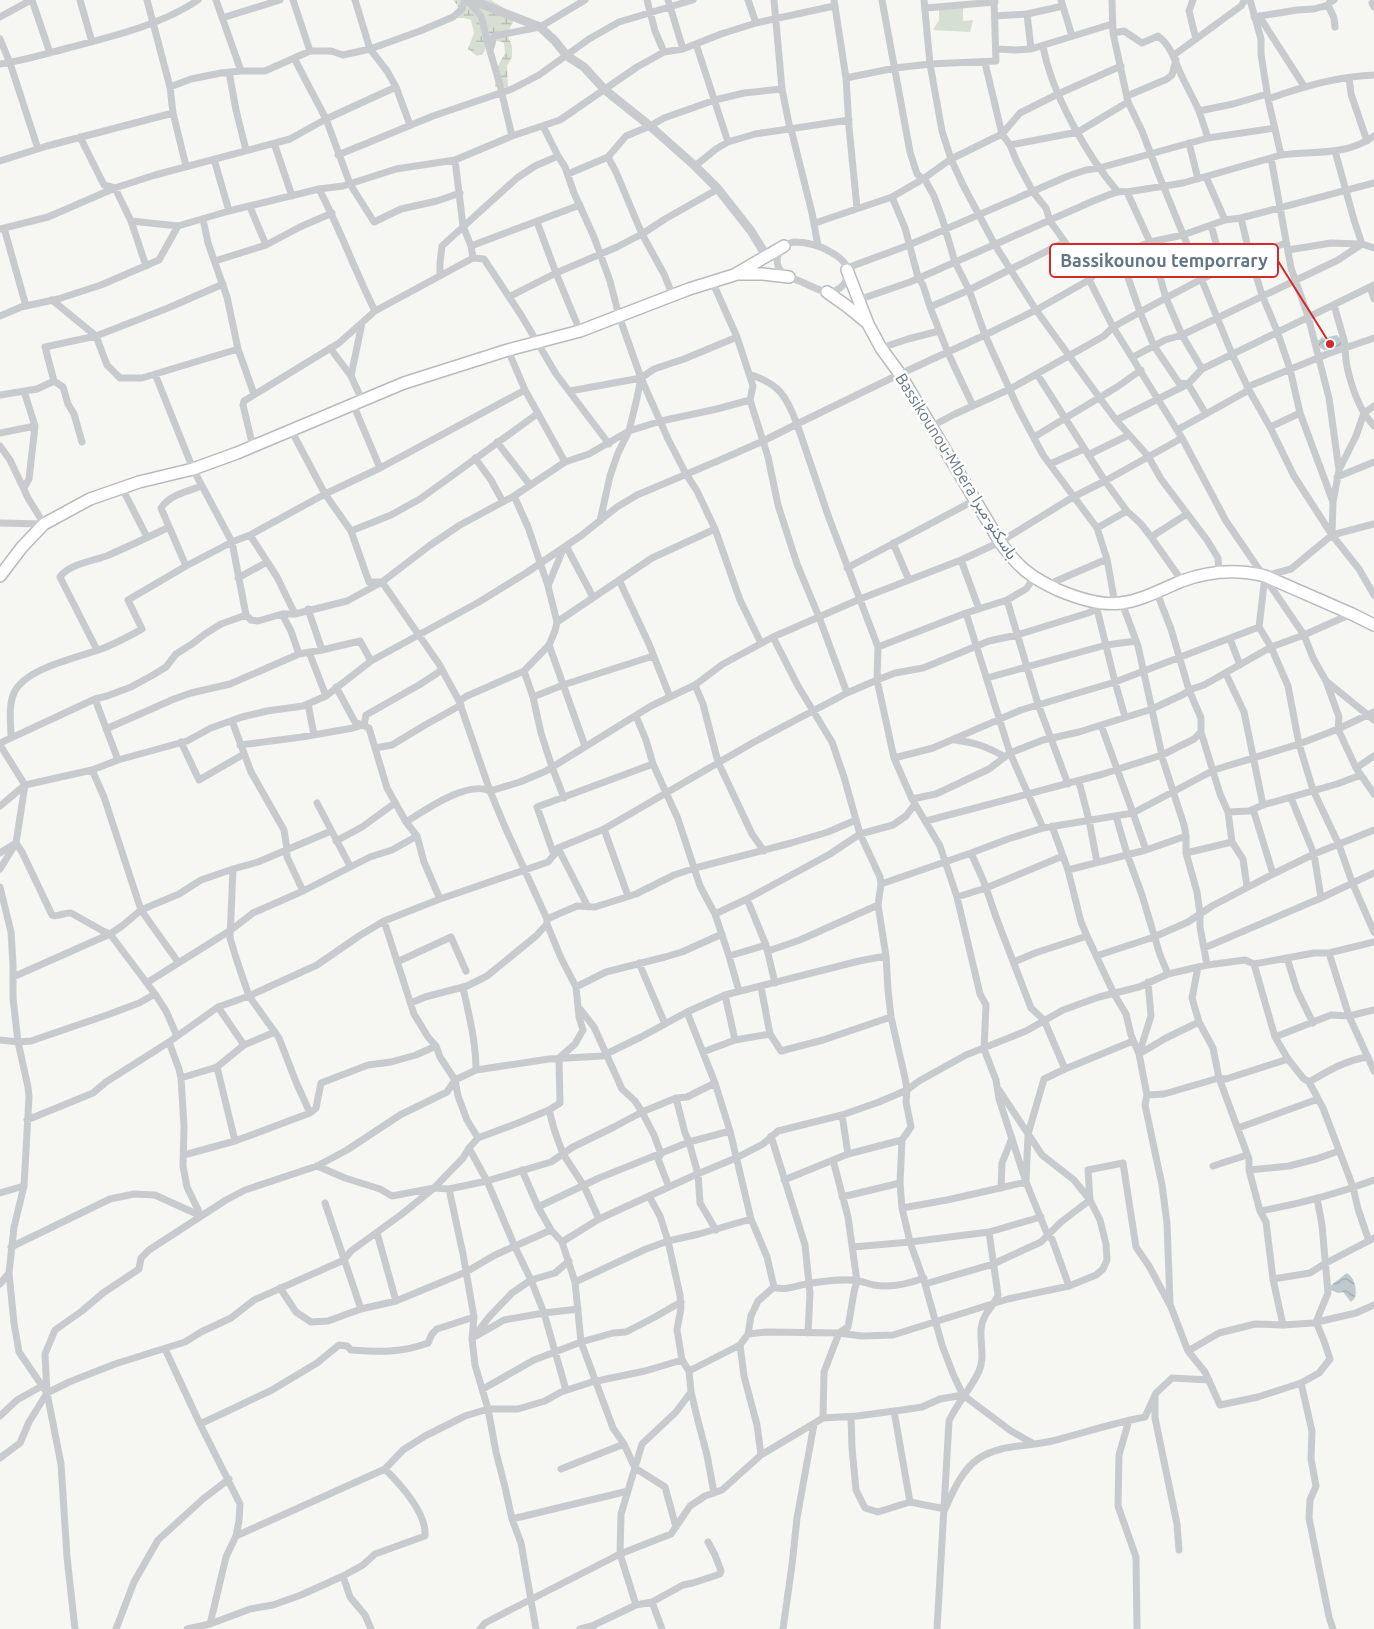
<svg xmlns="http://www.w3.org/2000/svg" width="1374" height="1629" viewBox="0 0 1374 1629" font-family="Ubuntu,'Noto Sans Arabic',sans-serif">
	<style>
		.green { fill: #d7dfd3 }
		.wetland { fill: url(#wetland-marsh) }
		.water { fill: url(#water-waves) }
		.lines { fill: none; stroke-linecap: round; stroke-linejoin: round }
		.primary-casing { stroke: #b8bcc0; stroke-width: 14 }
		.trunk-casing { stroke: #b7bbbe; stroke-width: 14 }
		.minor { stroke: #c8cbce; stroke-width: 7 }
		.tertiary { stroke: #c8cbce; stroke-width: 9 }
		.primary { stroke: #fff; stroke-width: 11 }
		.trunk { stroke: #fff; stroke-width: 11 }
		.labels { text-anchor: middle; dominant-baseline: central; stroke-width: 5; stroke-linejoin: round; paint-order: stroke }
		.street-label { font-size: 16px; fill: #637686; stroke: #fff }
		.leader { fill: none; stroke: #d62828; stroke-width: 2 }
		.callout-dot { fill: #d62828; stroke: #fff; stroke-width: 2 }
		.callout { fill: #fff; stroke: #d62828; stroke-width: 2 }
		.callout-label { font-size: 18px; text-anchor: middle; font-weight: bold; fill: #637686 }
	</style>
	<defs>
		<pattern id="wetland-marsh" width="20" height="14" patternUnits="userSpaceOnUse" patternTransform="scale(1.25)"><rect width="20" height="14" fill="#d7dfd3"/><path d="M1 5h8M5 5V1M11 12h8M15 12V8" fill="none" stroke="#b2b9b1"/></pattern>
		<pattern id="water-waves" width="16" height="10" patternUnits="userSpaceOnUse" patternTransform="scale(1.25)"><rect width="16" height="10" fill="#becacf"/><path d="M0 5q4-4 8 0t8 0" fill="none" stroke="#9ea9ae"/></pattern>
	</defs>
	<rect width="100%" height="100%" fill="#f6f6f2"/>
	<path class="green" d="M963,8v13l10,-1 -3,12 -37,-2 6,-10v-11z"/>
	<path class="wetland" d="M453,0h38l20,13 2,9 -6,12 5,12v11l-5,9 1,21h-13l3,-21 7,-13 -1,-10 -9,-3 -6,2 -6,12 -6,2 -9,-7 6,-16 -3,-13 -7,-2h-10l4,-12z"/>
	<path class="water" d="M1337,335l6,7 -1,5 -18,3 -7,-4 1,-5 4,-4 4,3 3,-3z
		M1347,1273c8,6 10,15 8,25l-4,4 -8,-10 -5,1 -7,-3 -1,-4z"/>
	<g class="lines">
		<g class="primary-casing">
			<path id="primary" d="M847,270l21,54 13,24 19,26 100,168c18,25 30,35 58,48 19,8 43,16 63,13 22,-3 41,-14 61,-22 27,-10 55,-12 83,-5l87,38 22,11
				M827,292l21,15 17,14"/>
		</g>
		<g class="trunk-casing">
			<path id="trunk" d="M738,274h24l27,3
				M0,576l22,-29 22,-23 46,-25 49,-17 54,-13 44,-16 167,-70 104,-33 72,-19 109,-42 45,-14 50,-29"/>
		</g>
		<path class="minor" d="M32,0l18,53
			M80,0l12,42
			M147,0l23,87 3,26 13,53
			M216,0l25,71
			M293,0l17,51
			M355,0l15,49 17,22 9,16 14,38
			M467,0l14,16 9,35
			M647,0l8,31 9,21
			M668,0l15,49
			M748,0l8,23
			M774,0l8,89 8,40 2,4 20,80 6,33
			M834,0l12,78 3,49 8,81
			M882,0l28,152 7,22 6,5
			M924,0l6,64 12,67 9,28 12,26 32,60 41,65 63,87 17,23 32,36 13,23 46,61 11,18 1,14
			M1061,0l11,36
			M1112,0l1,33 15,69 14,29 16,42 74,181 17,36 21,37 24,49 38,59 27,34 15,26
			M1193,0l-4,11 7,28
			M1250,0l11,39v15l7,45 13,56
			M1374,2l-2,1 2,4
			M1328,5l6,13 1,9
			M926,8l69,-6
			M1027,14l4,35
			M995,16l32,-2 36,-8
			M1259,16l45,70
			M0,17l31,-17
			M1254,17l43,-7 17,-1 14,-4 2,-3 4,-2
			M222,18l58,-18
			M1113,33l11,-2 18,12 16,-7c12,9 16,22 21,34 6,14 14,27 20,41l34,-7 34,-10
			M0,39l10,24 28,86
			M696,44l32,98
			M1043,46c8,46 44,110 75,146
			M996,49l20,1 15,-1 81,-25
			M1174,55l67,-49 4,-6
			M294,58l32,61 24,65 24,38 27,-13 36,-8 23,-8
			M985,63l17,71 8,11 7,17 16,30 13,16 4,13 20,28 7,7 31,3 16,7 16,46 14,34 25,37 9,1 18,30
			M0,64c23,-3 45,-10 68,-16 42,-11 94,-23 130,-48
			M229,72l7,38 10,40
			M846,78l49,-10 35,-4 66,-3 -2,-61
			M1349,78l2,16 16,47
			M170,87l21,-8 30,-6 20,-2h24l45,-20h21l12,4 27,-6 50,-18 33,-14 9,-8 3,-9
			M501,90l11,46
			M502,92l-12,-41 4,-15 46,-9 45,-27
			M1127,96l40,-17 5,-4 4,-15
			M1268,99c33,-12 71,-23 106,-24
			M1199,111l9,27
			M543,126l15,30 7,11 9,26 20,44 16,44 9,35 22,62 27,61 18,35 11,17 18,38 25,71 21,43
			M80,137l24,48 11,3 16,33 15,45
			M274,143l18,53
			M1189,143l9,36
			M1010,145l68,-13 50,-30
			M1335,151l19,69 8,24
			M338,155l95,-39 79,-27 27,-14 50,-36 30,-17 74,-22
			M608,157l8,15 26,62 22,40 9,22
			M1271,158l20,110 17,48 21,82 10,72
			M214,159l15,52
			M0,161l47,-15 126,-33
			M695,166l21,-17 12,-7 27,-8 94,-14
			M568,174l40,-17 18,-21 24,-10 14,-8 51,-18 29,-7 38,-4
			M1206,177l19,43
			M924,178l10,18 8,22 13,44 14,28 16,45 33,73 25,47 54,73 10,31 8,45
			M319,189c21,40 36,82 56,122
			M1127,192l23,50 16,56 16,37 20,34
			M892,197l13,31 13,49 5,8 7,22 18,46 25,53
			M250,207l16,38
			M1241,218l9,38 12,39 15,36 13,38 10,44 33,89
			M203,219l5,24 19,54 11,52 16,45
			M131,221l47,5 51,-15 90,-22 24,-3 53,-17 59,-9 57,-24 48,-16 77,-53 27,-15 19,-3 38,-15 35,-11 78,-17
			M537,222l19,51 24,58
			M815,223l77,-26 31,-18 28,-20 51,-25 18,-21 38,-19 63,-28
			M1211,225l12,43
			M4,228l22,78
			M0,229l48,-12 67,-29 40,-13 135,-36 36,-20 70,-32
			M794,242c14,0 28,4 40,12 8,5 15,11 13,21 0,5 -3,10 -7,13 -12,9 -24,0 -36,-5 -6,-3 -15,-5 -21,-10 -12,-11 -4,-29 11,-31z
			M471,246l109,-41
			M1288,250l43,-7 30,1
			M473,258l11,1 37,56 35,59 53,70
			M215,261l51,-16 34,-18 32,-14
			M847,268l62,-23 159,-69 18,-6 13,-2 109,-30 67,-10
			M440,275v-12l2,-17 75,-68 18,-12 23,-10
			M712,281l25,56 16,49 -3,14 18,57 10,48 19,59 22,53 28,76
			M1370,287l4,12
			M509,297l47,-24 61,-26 25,-13 23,-15 53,-30
			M52,300l44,36 11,29 13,13h22l96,-29
			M858,300l52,-18 183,-81c10,-3 24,-12 34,-9l56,-9 98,-28c34,-5 63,2 93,-19
			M1334,305l12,42c-3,16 9,51 18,66 3,5 7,9 10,13
			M930,307l39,-17 96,-48
			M0,316l21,-9 37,-8 43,-14 58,-25 19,-34
			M330,348l21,28 11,24
			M881,348l27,-9 31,-8
			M508,350l17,40 40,72
			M1133,357l32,-17 17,-5 156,-75 24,-16 12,4
			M155,374l38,95 39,73 14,73 5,5 7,1 24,-7h13l52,-13 35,-19 47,-36 31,-21 54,-29 51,-34 24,-8 40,-23 32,-10 56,-12 33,-9
			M1037,374l68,107 22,30 14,13 10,13 31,44
			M351,376l11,-53
			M1247,387l83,-34 44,-15
			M570,391l71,-13 13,-9 30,-10 53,-22
			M0,395l37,-6 17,-8
			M353,404l27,64
			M1116,420l72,-36 14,-15 172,-84
			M930,427l25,-13 55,-25 94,-53 9,-9c56,-31 112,-63 173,-84
			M1270,427l30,-14
			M291,430l34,64 26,37 18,51h13l57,82 20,37 31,90 15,36 42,92v5l14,34 15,29 3,30 4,13 -8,14 -16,14
			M1177,430l72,-40
			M0,433l35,-7
			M1034,437l83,-50 24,-17
			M82,442l-8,-28 -6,-10 -5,-17 -9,-6 -9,-34 51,-11 72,-28 55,-24
			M497,442l33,43
			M0,446l10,14 18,38 16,26
			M253,447l-10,-42 1,-4 95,-58 36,-32 98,-53 -2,-12 -8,-20 -8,-66
			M1088,455l41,-20
			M475,458l16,22 12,22
			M1050,464l34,-15
			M1337,477l37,-15
			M24,488l5,-9 6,-53 -11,-35
			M122,488l25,49
			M600,521l10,-45 8,-23 11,-22 8,-33 4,-20
			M0,523l44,1
			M1374,524l-42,11 -41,34 -26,7 -6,51 12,20 17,39 11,58 14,46 26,55 13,37 22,50
			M1097,528l30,-17
			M351,531l40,-16 29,-16 117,-85
			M1332,534l1,-32 6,-32 17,-34 8,-23 10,-7
			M250,535l27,42 18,37
			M1151,537l36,-23
			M893,543l16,37
			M566,546l27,51
			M961,560l18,49
			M186,566l46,-24 18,-7 75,-41 55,-26 145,-78
			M847,568l128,-68
			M238,578l29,-16
			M619,580l30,64 21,53
			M1047,585l60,-26
			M548,586l16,-39
			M1157,593l14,36 18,61 12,28v14l19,62 8,18 4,30 11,17 4,28
			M1007,600l31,104 30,80
			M1122,603l16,43 25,114 21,65 2,11v17l11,39 3,21v14l7,38
			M308,609l14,41
			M1097,609l18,73 10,35
			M966,613l44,140 33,75
			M282,614l9,17 8,23
			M1351,614l-47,21 9,23 13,23 13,36 -1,12 18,39 18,26
			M557,622l95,-64 63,-29
			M773,637l25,49 34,56 12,35 16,57 20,43 1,7 -3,21 8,51 2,34 3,27 14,61 2,12 -1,12 5,25 -9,13 -2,43 2,25 8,34 15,42 17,61 11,29 10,21 48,36 23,13
			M1230,639l10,26
			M549,645l36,101
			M878,647l88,-34 41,-13 19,-11 8,-11
			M97,650l-37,-73c9,-13 34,-16 49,-22 20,-9 40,-18 60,-28
			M309,652l17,44
			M524,671l9,26 8,36 11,34 12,31
			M1226,674l18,38 19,93
			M987,678l119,-33 30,-4
			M1326,681l48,39
			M695,685l8,19 15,58 34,72 12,17
			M336,687l19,35 14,6 18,60 19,34 11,14 7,26 16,37
			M533,697l30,-12 90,-29
			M95,699l23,61
			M459,701l8,-5 57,-25 25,-26 6,-14 2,-9 -9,-36 -20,-59 -14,-31
			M308,704l6,31
			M636,716l10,24 7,24 25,55 22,67 15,28 14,42 10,35
			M232,721l19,51 33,58 3,19v8l16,34
			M364,725l2,-10 53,-30 23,-15
			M1101,725l32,88 13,37
			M106,729l68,-30 17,-6 39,-9 69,-30 23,-4 38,-9 11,20
			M11,738c0,-14 -3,-32 3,-45 11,-25 63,-35 87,-44 14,-5 28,-13 41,-20l-14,-29 58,-34 -25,-58c8,-13 27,-17 41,-22
			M955,740c21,3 31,6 50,17
			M181,742l18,38 45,-26
			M0,743l95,-44 12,-3 24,-9 22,-12 13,-8 10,-13 16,-10 13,-10 16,-10 25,-9
			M0,745l25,40 -9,58 -16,26
			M240,745l62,-8 51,-9 10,-3
			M375,748l17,-3 33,-20 36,-20
			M894,758l39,-10 88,-38 94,-28 144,-55
			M1356,768l18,-12
			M92,770l12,27 37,113 37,52
			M1079,782l10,38 8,42
			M1291,798l23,56 7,44
			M912,799l24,-5 53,-25 21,-16 33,-13 36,-8 73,-23 32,-15 5,-4 15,-5 67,-38 33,-12 -78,-114 -44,-83 -69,-111 -36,-71
			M317,803l33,63
			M0,806l25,-21 67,-15 26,-10 69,-19 24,-13 31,-11 25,-6 36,-5 23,-10 45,-35 108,-59 47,-29 56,-38 35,-28 20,-12 83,-35 43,-19 34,-17c-11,-29 -18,-40 -48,-50
			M1253,809l20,65
			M1228,812l21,-1 14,-6 74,-21 24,-9
			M1116,816l11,38 15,41 18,60 8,19
			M926,821l177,-47 59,-19 32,-16 7,-7
			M406,822c19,-12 62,-42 84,-31l30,-9 26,-11 105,-65 44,-21 28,-21 50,-27 87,-38 101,-39 39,-18 73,-45 32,-16 77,-43
			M1052,826l16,44 13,52 6,14 27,58 12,20 5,21 8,19 8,41 -2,10 17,80 5,38 3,80
			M604,829l24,67
			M336,841l26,-14 33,-24
			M558,848l30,59
			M0,853l16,-10 6,9 30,63c6,3 12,-3 19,-2l32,18 7,3 45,60 11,17 11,25
			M971,853l37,-14 35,-11 90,-15 81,-43 85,-26 39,-15 36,-17
			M1186,853l46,-11
			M554,855l-17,-48 116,-43
			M233,869l-3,69 7,23 12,35 30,42 17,44 14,31
			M1068,870l78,-20 40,-14
			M881,884l90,-31 13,29 12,35 35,91 13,12 21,49
			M0,887l11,45 2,32v34l5,44 10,45 1,10 -5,89 -10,41 -5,46 -9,11
			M957,897l29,-9 77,-32
			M747,899l19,46 9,38
			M715,914l32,-15 83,-45 30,-20 33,-9 13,-9 9,-12
			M547,919l30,-13 18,1 41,-13 38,-19 21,-7 96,-25 37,-11 28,-12
			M384,921l30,93 14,23 8,9 4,11 15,23 3,16 9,24 11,18
			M1204,948l117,-50 53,-25
			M768,951l32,-11 78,-35
			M1329,953l20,63 25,55
			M729,956l37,-11
			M1096,956l58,-19 34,-15 24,-16 61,-32 41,-20 60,-24
			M1287,958l10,32 16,33
			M397,962l54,-25 15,34
			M1014,962l21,-9 52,-17
			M639,963l26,61
			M1254,964l21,73 13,22 15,19 6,4 14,26 30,79 5,22 11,32
			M1198,967l-6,31 7,24 14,26 6,30 30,81v11l11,41 6,11 7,57 10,46
			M13,977l97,-43 12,-8 19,-16 38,-16 22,-14 32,-11 25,-7 73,-31
			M148,982l83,-52 22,-17 50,-22 67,-34 22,-7 25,-14
			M576,987l30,-15 59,-15 17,-5 40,-18
			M761,987l9,47 11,17 42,-11 68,-23
			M463,988c6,27 13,54 13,82
			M725,995l10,45
			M411,1003l14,-6 42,-11 20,-10 49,-40 11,-12
			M218,1007l26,38
			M580,1009l14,18 28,62 13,12 7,11 12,23 7,19 -3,5 11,28
			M687,1012l28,71 15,48 21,88 16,38 7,30 -16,14 -7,15 -3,18 -8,11 -51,26
			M1275,1037l56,-22 18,1 25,-6
			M0,1040l18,2 13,-1 76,-26 32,-12 16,-9
			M169,1042l10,27 2,9 3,48 -1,40 4,21 14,29
			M703,1052l32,-12 35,-6
			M1139,1054l12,-38 -3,-34
			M1139,1054l27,-16 33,-16
			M217,1067l18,74
			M181,1078l36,-11 27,-22 31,-13
			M1309,1082c19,-11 37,-22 59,-25
			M999,1090l43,65 32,25 16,20 -2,-30 35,-7 13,84 13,19 22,41 17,44 17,21 15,33 38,-8 43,-14
			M1147,1095l17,-1 55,-16 7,1 62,-20
			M676,1098l9,35 4,9 9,32 2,29 16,27
			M549,1110l5,19 9,25 21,32 15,33
			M842,1115l6,39
			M27,1120l66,-27 13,-11 63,-40 49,-35 31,-11 68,-31 42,-29 25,-15 56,-22 108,-37 6,-7 4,-7 46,-19 150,-87 93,-49 30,-13 18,-7 28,-5 66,-27 28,-6 71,-22 9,-4 3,-6
			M1238,1128l80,-29
			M771,1136l34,109 5,48 -2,40
			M469,1148l18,33 12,28 16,38 16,33 13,33 22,77
			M184,1155l51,-14 75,-28 6,-5 5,-25 47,-18 23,-3 25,-7 20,-9
			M317,1166l28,12 35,11 12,7 42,-8 15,1 38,-8 64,-19 22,-15 41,-20 28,-15 34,-14 11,-1 28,-14
			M1213,1166l34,-11
			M522,1170l16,37 13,23 11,12 13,40 6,60 32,86 11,16 11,24 30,19 11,40
			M1249,1170l40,-4 27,-7 23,-8
			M784,1180l64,-26 54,-14
			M1001,1188l1,-25 10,-25
			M449,1189l14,65 11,63 -2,22 3,26 13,44 8,43 9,35 7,32 9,24 15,86
			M0,1193l24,-7
			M842,1197l58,-14
			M1317,1198l5,27 6,68 -12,29 8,19 6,18 -11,14 -18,10 11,48 -1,28 5,27 -6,14 -1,18 20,99 4,12
			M325,1203l36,106
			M538,1207l61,-29 90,-36 41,-11
			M902,1208l45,-8 79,-18 2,-48 16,-55 21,-10 68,-28
			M1260,1211c39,-7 77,-17 114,-31
			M377,1233l19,68
			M562,1242l37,-23 96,-44 41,-17 27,-14 15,-13 64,-16 37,-13 28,-12 12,-9 47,-26 60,-24 37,-21 36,-13 40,-10 29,-13 39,-9 38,-5 9,4 60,-11h15l45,-11
			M11,1247l99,-48 24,-5 21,1 46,21
			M853,1247l57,-5 79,-10 52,-15
			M9,1273l5,50 5,29 28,41
			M1273,1279l37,-6 16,-10 48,-25
			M575,1282l71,-33 22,-8 -8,-25 -11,-20
			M1069,1286l-17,-47 -4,-3 -22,-54 -27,-83 -3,-19 -12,-31 2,-44 -6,-11 -23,-97 -17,-51 -28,-47 -18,-41 -17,-78 1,-33 -49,-129 -32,-94 103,-50 85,-39 51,-25 53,-30 19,-21 42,-17 33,-7 42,-15 16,-2 133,-35
			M774,1287c11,5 26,-3 38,-4 15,-2 32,-5 47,-2 5,1 10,3 15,4 17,3 34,-1 50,-7
			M280,1288l16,24 15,10 17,-1 33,-12 35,-8 70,-29 29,-17 56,-25
			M748,1334l19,-2 72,1 23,3 31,-1 115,-36 61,-13 27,-11 7,-6 4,-9 -1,-16 -6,-24 -10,-20 -29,22 -20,20 -48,22 -68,20
			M476,1336l28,-16 40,-7 34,-4
			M472,1339l18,-23 22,-23 19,-13 24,-7 14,-12
			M740,1345l4,31 13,49 4,30 62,-37 1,-46 15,-39 9,-6 6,-35 3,-11 -9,-64 -15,-57
			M165,1349l35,75 40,80 -1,17 -3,15 -10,21 -16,67
			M1188,1351l31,-18 36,-9 28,1 30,-2 43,-10 18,-8
			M682,1360l-5,-30 4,-22 -1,-13 -12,-54 31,-7 52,-15
			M483,1389l51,-29 47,-18 32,-9 13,-1 29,-15 26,-15
			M1155,1398v20l22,106 2,26
			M894,1411l16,91
			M0,1416l17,-16 25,-14
			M851,1417l1,31 4,42 9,18 13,4 32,-10 35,7
			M823,1418l34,-2 45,-6 20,-3 18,-8 23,-4
			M1129,1420l-10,35 -1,51 18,51 1,72
			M200,1424l72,-34 45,-27 22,-18 8,1 4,4c29,2 50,3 77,-7l4,-9 5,-5 37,-12
			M0,1458l20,-15 9,-21 18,-29 22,-11 46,-18 70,-22 16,-10 30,-14 23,-18 90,-40 7,-9 51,-37 32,-26 29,-30 6,-10 9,-10 40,-15 31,-13 11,-7 -1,-44
			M385,1469l18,-19 22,-14 40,-20 23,-7h30l27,-8 16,-9 31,-10 53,-11 37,-11 7,11 2,21 6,25 10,38 7,38
			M561,1469l63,-25
			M946,1507c7,-16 17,-38 32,-48 22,-15 49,-12 74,-18 31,-8 61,-18 93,-24l11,-24 16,-15 37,2
			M512,1519l116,-28
			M343,1576l7,21 15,18 6,14
			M652,1602l10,27
			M636,1605l16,-3 31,-17 10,-2 27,-9 1,-3 -6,-16 -7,-13
			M75,1629l-8,-72 -6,-93 -14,-71 -2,-39 10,-24 27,-19 21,-18 36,-24 2,-11 8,-8 77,-50 19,-10 72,-24 30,-16 53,-35 47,-23 8,-12 21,-10 73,-11 53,-3 39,-19 46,-25 38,-17 134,-34 27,-5
			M116,1629l18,-47 24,-42 45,-41 26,-20
			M187,1629l23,-5 40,-15 23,-4 28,-10 42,-19 20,-11 12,-11 50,-18c2,-23 -24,-51 -40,-67l-149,67
			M480,1629l5,-6 27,-14 108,-55 51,-20 19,-28 15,-10 17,-6 39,-35
			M580,1629l12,-3
			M593,1629l-1,-3 44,-21 -16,-51 1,-40 21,-70 34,-32 15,-20
			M783,1629l9,-64 5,-47 17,-94
			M937,1629l12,-208c8,-18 22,-32 30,-50 6,-13 1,-28 2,-42 2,-17 12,-21 17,-34l-9,-63"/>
		<path class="tertiary" d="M471,0l69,27 15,14 12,15 17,11 21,23 45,36 45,40 23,23 33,42 16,26"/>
		<use href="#primary" class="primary"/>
		<use href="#trunk" class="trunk"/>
	</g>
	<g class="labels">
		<g class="street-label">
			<text transform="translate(957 466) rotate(58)">Bassikounou-Mbera باسكنو-مبرا</text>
		</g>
	</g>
	<path class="leader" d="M1330 344L1278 261"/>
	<circle class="callout-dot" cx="1330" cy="344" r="5"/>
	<rect class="callout" x="1050" y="244" width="228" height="33" rx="5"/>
	<g class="callout-label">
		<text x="1164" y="267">Bassikounou temporrary</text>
	</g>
</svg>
